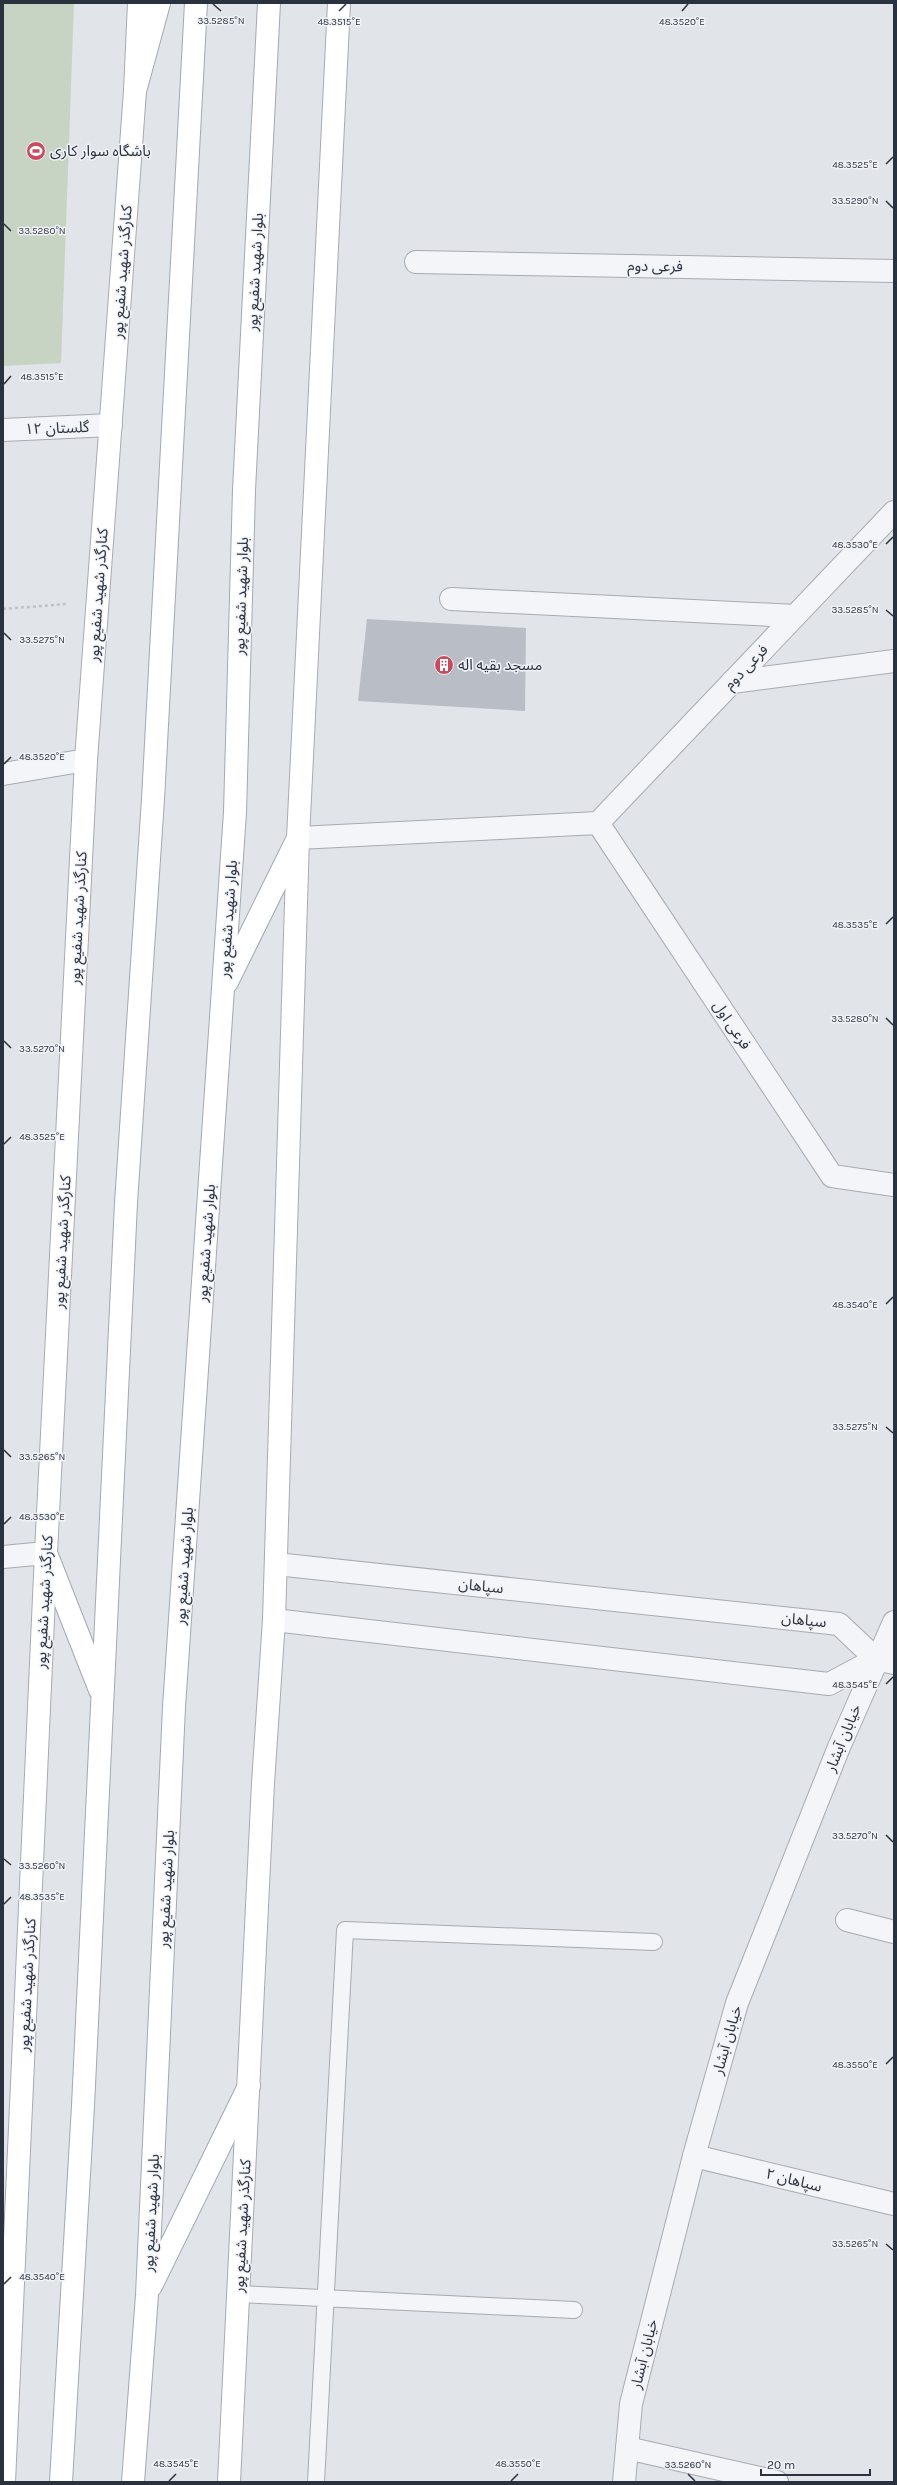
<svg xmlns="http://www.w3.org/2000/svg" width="897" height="2485" viewBox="0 0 897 2485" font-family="Karla,'Noto Sans Arabic',sans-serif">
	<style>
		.green { fill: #c7d3c3 }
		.building { fill: #b9bec6 }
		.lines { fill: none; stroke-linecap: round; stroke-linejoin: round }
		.service-casing { stroke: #a6abb3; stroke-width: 18 }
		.minor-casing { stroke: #a6abb3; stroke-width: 24 }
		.tertiary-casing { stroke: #a6abb3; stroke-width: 24 }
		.secondary-casing { stroke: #a6abb3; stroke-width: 24 }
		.primary-casing { stroke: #a1a9b4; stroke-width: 24 }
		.path { stroke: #bfc2c8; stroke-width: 2.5; stroke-dasharray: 3 3; stroke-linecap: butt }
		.service { stroke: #f4f5f8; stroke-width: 16 }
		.minor { stroke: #f4f5f8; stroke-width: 22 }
		.tertiary { stroke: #f4f5f8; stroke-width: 22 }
		.secondary { stroke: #fff; stroke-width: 22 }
		.primary { stroke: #fff; stroke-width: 22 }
		.ticks { fill: none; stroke: #2a3240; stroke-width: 1.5 }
		.labels { text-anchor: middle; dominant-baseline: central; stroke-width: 3; stroke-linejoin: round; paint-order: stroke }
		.poi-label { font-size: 15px; fill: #2a3240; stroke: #f1f3f7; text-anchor: start }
		.street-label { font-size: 15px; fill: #2a3240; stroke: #f1f3f7 }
		.ticks-label { font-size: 10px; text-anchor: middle; fill: #2a3240; stroke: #f1f3f7; stroke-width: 3; stroke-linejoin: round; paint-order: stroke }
	</style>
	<rect width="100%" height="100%" fill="#e1e4e9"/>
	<path class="green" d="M3,3h71l-13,360 -58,3z"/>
	<path class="building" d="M367,619l159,9 -1,83 -167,-10z"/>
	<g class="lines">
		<g class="service-casing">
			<path id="service" d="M239,2294l335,16
				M316,2482l29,-552 309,12"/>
		</g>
		<g class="minor-casing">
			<path id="minor" d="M416,262l478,9
				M3,430l108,-5
				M451,599l344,17
				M732,682l162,-21
				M598,823l234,353 62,9
				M598,823l296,-311
				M298,838l300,-15
				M3,1557l43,-4
				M847,1920l47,12
				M694,2156l200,48
				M627,2448l150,34"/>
		</g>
		<g class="tertiary-casing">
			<path id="tertiary" d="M3,774l83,-14
				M276,1564l563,60 37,35 18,4
				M274,1620l555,64 47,-25
				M624,2482l7,-78 63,-248 43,-153 102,-256 55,-125"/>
		</g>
		<g class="secondary-casing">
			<path id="secondary" d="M4,2482l42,-929 40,-793 49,-669 4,-88
				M229,2482l34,-699 11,-163 24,-782 41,-835"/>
		</g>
		<g class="primary-casing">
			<path id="primary" d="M135,91l24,-88
				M227,982l71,-144
				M46,1553l54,137
				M151,2286l98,-200
				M61,2482l22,-376 43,-903 27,-404 43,-796
				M133,2482l14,-187 27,-588 61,-895 9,-322 25,-487"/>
		</g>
		<path class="path" d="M3,609l64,-5"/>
		<use href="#service" class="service"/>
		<use href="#minor" class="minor"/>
		<use href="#tertiary" class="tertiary"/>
		<use href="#secondary" class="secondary"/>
		<use href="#primary" class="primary"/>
	</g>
	<path class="ticks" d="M213,4l8,7M339,11l7,-7M682,11l6,-7M886,164l7,-7M886,201l7,7M4,224l7,7M4,384l7,-8M886,544l7,-7M886,610l7,6M4,633l7,7M4,764l7,-7M886,924l7,-7M886,1018l7,7M4,1041l7,7M4,1144l7,-7M886,1304l7,-7M886,1427l7,6M4,1450l7,7M4,1524l7,-7M886,1684l7,-7M886,1835l7,7M4,1859l7,6M4,1904l7,-7M886,2064l7,-7M886,2244l7,6M4,2284l7,-7M688,2474l7,7M169,2481l7,-7M511,2481l7,-7"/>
	<defs>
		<g id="stadium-disc" transform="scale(1)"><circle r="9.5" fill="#c84c60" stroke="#f1f3f7"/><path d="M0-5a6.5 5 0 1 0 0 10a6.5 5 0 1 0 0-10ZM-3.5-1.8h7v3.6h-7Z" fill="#fff"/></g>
		<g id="building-disc" transform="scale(1)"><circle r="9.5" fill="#c84c60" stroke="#f1f3f7"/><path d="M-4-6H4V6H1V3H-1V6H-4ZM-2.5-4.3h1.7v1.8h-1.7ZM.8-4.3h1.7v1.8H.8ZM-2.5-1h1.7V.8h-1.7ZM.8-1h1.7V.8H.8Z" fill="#fff"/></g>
	</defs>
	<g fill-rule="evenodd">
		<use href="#stadium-disc" x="36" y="151"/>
		<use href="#building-disc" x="444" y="665"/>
	</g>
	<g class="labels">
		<g class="poi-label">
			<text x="50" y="151">باشگاه سوار کاری</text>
			<text x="458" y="665">مسجد بقیه اله</text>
		</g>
		<g class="street-label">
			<text transform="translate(655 266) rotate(1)">فرعی دوم</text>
			<text transform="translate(122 272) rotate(-86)">کنارگذر شهید شفیع پور</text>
			<text transform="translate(255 272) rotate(-87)">بلوار شهید شفیع پور</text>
			<text transform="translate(57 428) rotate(-2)">گلستان ۱۲</text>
			<text transform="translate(98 595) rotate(-86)">کنارگذر شهید شفیع پور</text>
			<text transform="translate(241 596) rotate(-88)">بلوار شهید شفیع پور</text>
			<text transform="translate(746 667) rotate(-46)">فرعی دوم</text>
			<text transform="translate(78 918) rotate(-87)">کنارگذر شهید شفیع پور</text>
			<text transform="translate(228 919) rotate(-86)">بلوار شهید شفیع پور</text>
			<text transform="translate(732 1025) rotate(56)">فرعی اول</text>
			<text transform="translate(62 1242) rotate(-87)">کنارگذر شهید شفیع پور</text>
			<text transform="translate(206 1243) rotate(-86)">بلوار شهید شفیع پور</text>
			<text transform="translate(184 1566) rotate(-86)">بلوار شهید شفیع پور</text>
			<text transform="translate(481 1586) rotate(6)">سپاهان</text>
			<text transform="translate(44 1602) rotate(-87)">کنارگذر شهید شفیع پور</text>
			<text transform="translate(804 1620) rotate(6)">سپاهان</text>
			<text transform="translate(843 1738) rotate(-68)">خیابان آبشار</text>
			<text transform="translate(166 1889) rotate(-87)">بلوار شهید شفیع پور</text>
			<text transform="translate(27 1985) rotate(-87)">کنارگذر شهید شفیع پور</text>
			<text transform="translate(727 2040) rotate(-74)">خیابان آبشار</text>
			<text transform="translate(794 2180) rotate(14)">سپاهان ۲</text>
			<text transform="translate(151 2213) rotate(-87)">بلوار شهید شفیع پور</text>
			<text transform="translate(242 2226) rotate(-87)">کنارگذر شهید شفیع پور</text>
			<text transform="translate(644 2354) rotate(-76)">خیابان آبشار</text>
		</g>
	</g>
	<g class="ticks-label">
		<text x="221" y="24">33.5285°N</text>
		<text x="339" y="25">48.3515°E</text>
		<text x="682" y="25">48.3520°E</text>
		<text x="855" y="168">48.3525°E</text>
		<text x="855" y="204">33.5290°N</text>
		<text x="42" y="234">33.5280°N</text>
		<text x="42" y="380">48.3515°E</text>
		<text x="855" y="548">48.3530°E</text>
		<text x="855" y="613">33.5285°N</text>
		<text x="42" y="643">33.5275°N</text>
		<text x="42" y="760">48.3520°E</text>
		<text x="855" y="928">48.3535°E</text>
		<text x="855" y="1022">33.5280°N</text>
		<text x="42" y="1052">33.5270°N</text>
		<text x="42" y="1140">48.3525°E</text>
		<text x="855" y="1308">48.3540°E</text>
		<text x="855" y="1430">33.5275°N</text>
		<text x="42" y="1460">33.5265°N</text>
		<text x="42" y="1520">48.3530°E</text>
		<text x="855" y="1688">48.3545°E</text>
		<text x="855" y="1839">33.5270°N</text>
		<text x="42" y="1869">33.5260°N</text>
		<text x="42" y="1900">48.3535°E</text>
		<text x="855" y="2068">48.3550°E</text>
		<text x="855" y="2247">33.5265°N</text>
		<text x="42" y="2280">48.3540°E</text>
		<text x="176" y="2467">48.3545°E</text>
		<text x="518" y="2467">48.3550°E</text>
		<text x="688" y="2468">33.5260°N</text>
	</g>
	<rect width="897" height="2485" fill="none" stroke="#2a3240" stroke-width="8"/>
	<path d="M761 2469v6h109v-6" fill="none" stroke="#2a3240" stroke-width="2"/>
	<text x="767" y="2469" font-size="12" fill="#2a3240" stroke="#f1f3f7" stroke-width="3" paint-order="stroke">20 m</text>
</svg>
